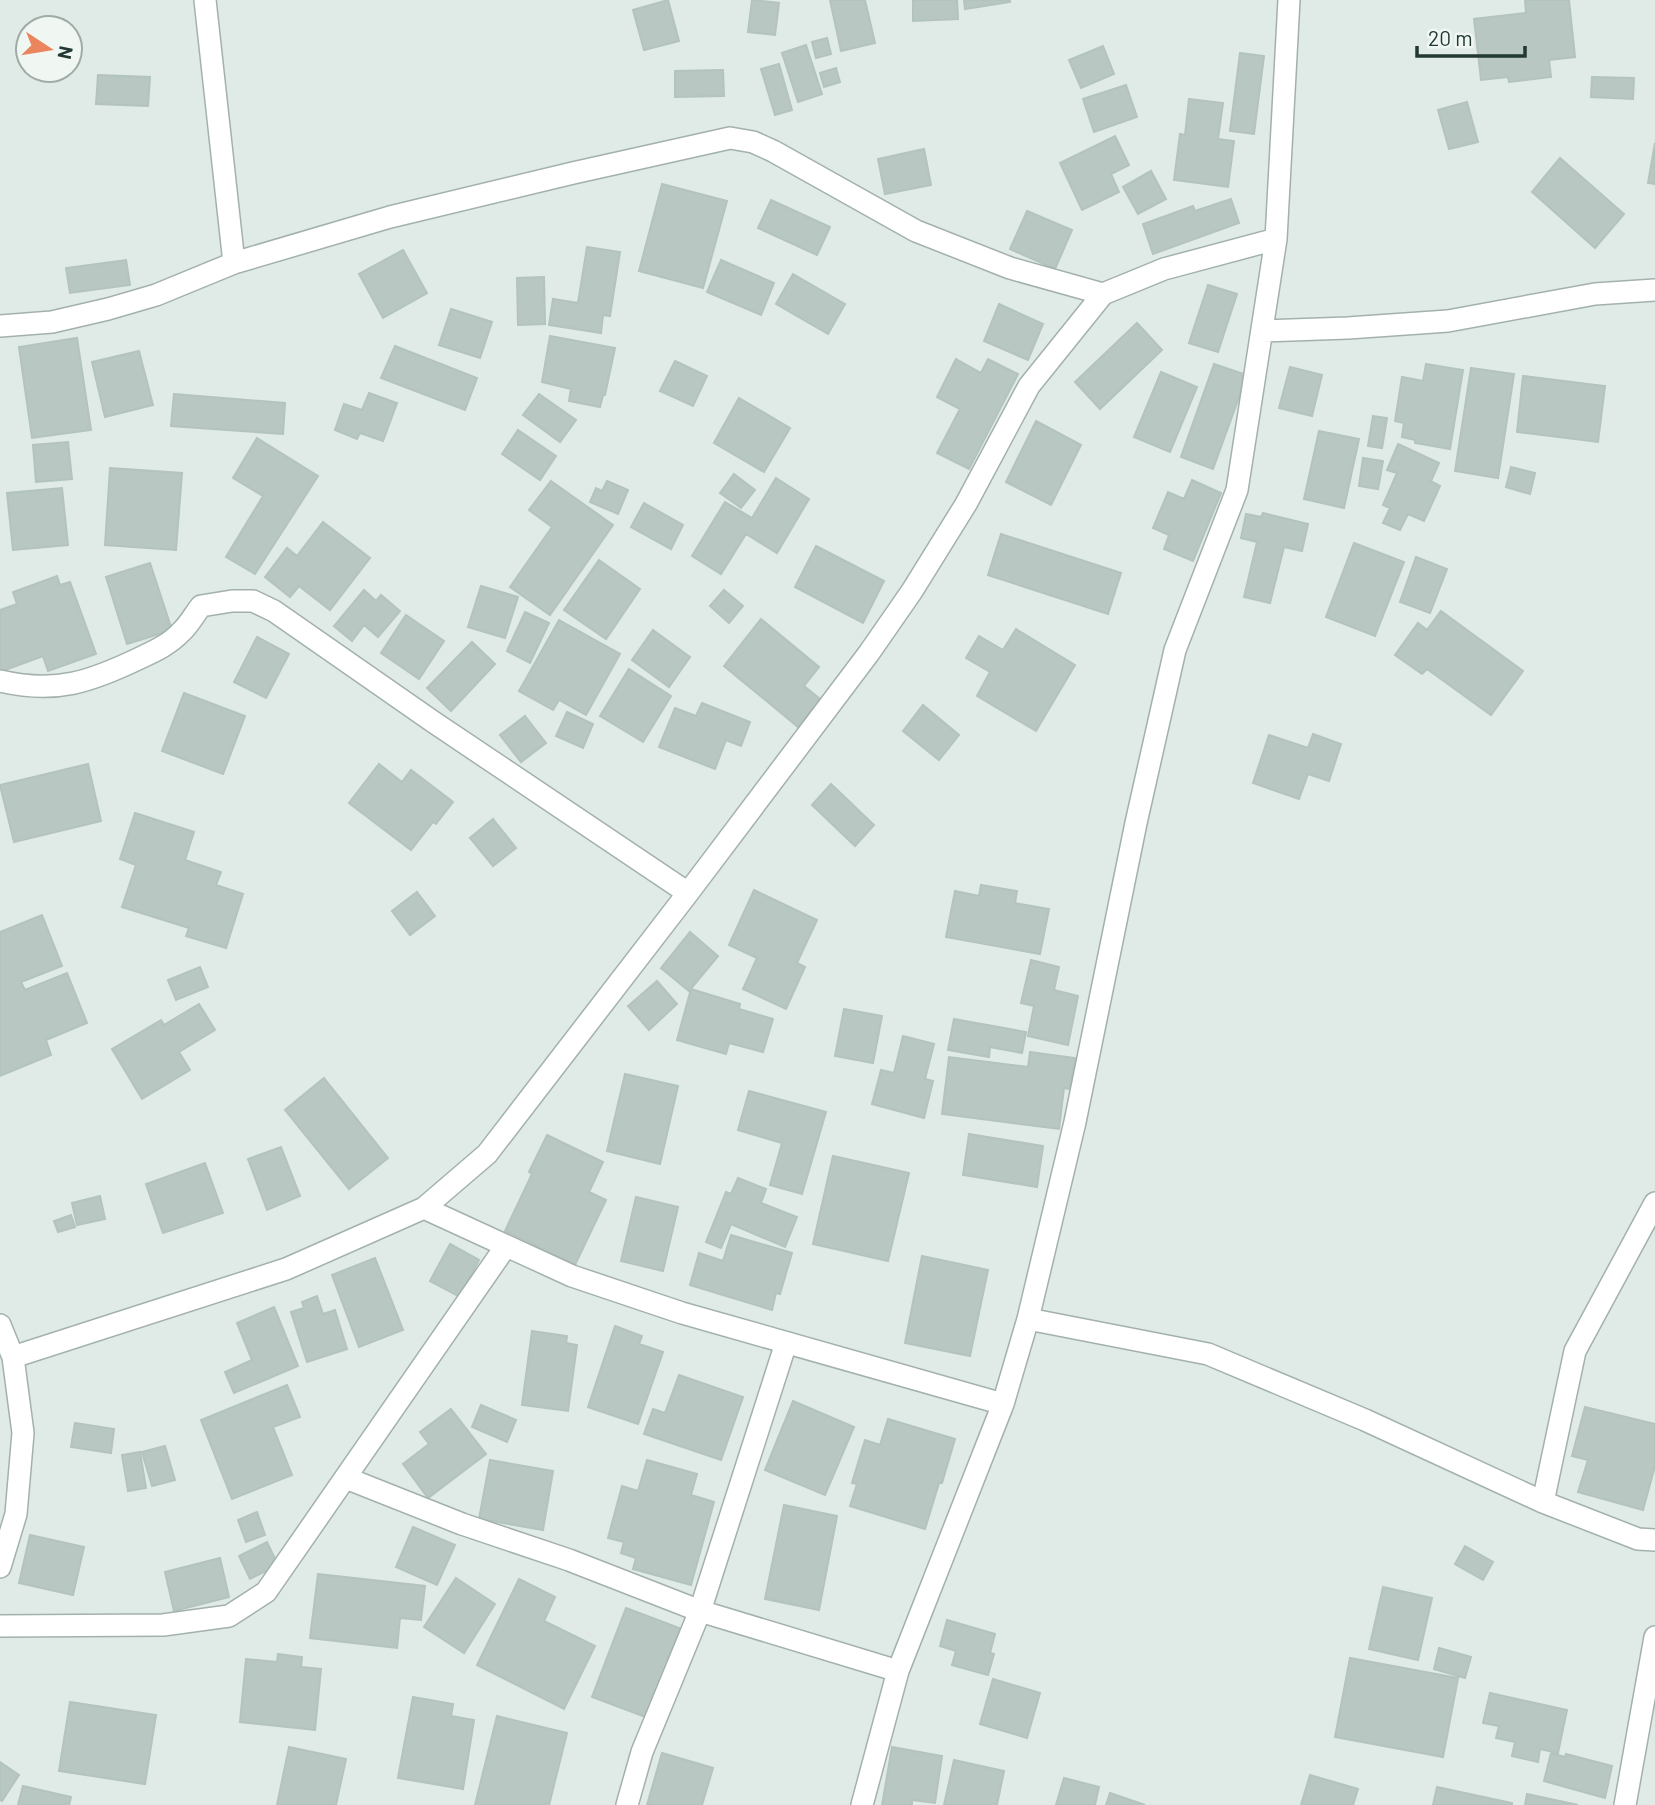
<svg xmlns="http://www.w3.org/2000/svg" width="1655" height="1805" viewBox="0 0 1655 1805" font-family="Barlow,sans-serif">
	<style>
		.building { fill: #b8c7c2; stroke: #b3c3bd; stroke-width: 2 }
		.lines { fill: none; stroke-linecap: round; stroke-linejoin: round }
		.minor-casing { stroke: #a3b1ad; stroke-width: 24 }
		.minor { stroke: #fff; stroke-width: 21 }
	</style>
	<rect width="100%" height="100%" fill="#e0eae6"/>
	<path class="building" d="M668,0l11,41 -35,9 -11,-40z
		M752,0l27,3 -4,32 -27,-3z
		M830,0h35l10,43 -34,8z
		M913,0h44l1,19 -45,2z
		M964,0h46v2l-45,7z
		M1525,0h44l6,57 -26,3 2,17 -42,5 -1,-5 -27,3 -7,-61 52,-6z
		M827,38l4,16 -15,4 -4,-16z
		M806,45l16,49 -24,8 -16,-49z
		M1103,46l11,28 -33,14 -12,-28z
		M1240,53l24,3 -10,78 -24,-3z
		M779,64l13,46 -17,5 -14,-46z
		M836,68l4,14 -16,5 -4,-14z
		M723,70l1,26 -49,1v-26z
		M98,75l52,2 -2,29 -52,-2z
		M1592,77l42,1 -1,21 -42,-2z
		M1126,85l11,32 -43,15 -11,-33z
		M1189,99l34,4 -5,36 16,2 -6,46 -54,-7 6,-46 5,1z
		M1467,102l11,40 -29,7 -11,-39z
		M1115,136l14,29 -18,9 8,18 -37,18 -22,-47z
		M1655,143v41l-7,-1z
		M924,149l7,36 -46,9 -7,-35z
		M1560,158l64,56 -29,34 -63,-56z
		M1151,171l15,28 -28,15 -15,-27z
		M662,184l65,17 -24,87 -64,-17z
		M1231,199l8,24 -86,31 -10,-30 50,-18 2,5z
		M771,200l59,27 -13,28 -59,-27z
		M1027,211l45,19 -17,39 -45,-20z
		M587,247l33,5 -10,64 -7,-1 -2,18 -52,-8 4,-26 25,4z
		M403,250l24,43 -44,25 -24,-44z
		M126,260l4,25 -60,8 -4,-25z
		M721,260l53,23 -13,32 -54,-23z
		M793,274l52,30 -17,30 -52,-30z
		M544,277l1,47 -27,1 -1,-47z
		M1208,285l29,9 -19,58 -29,-9z
		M999,304l44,20 -15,36 -44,-19z
		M451,309l41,13 -12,36 -41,-13z
		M1137,323l25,27 -62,59 -25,-27z
		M550,336l65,12 -10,47h-2l-3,12 -31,-6 2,-12 -29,-7z
		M77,338l14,92 -59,8 -13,-91z
		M395,346l82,32 -12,32 -84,-32z
		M139,351l14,54 -48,12 -13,-55z
		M956,359l25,14 7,-14 30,15 -49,95 -32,-16 23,-44 -23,-12z
		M675,361l32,15 -14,30 -33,-15z
		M1214,364l33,11 -34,94 -32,-12z
		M1426,364l37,6 -13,79 -35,-6v-3l-13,-3 2,-14 -9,-2 7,-44 21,4z
		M1290,367l32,8 -10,41 -33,-8z
		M1471,368l43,6 -16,104 -43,-7z
		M1161,372l36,15 -27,65 -36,-15z
		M1523,376l82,10 -7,56 -81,-10z
		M369,393l28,10 -14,38 -23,-8 -3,6 -22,-9 9,-26 18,6z
		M174,394l111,9 -2,31 -112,-8z
		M539,394l37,26 -16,22 -37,-27z
		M739,398l51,30 -26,44 -50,-29z
		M1373,416l14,2 -5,30 -14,-2z
		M1036,421l45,24 -30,60 -45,-23z
		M518,430l38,26 -16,24 -38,-26z
		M1319,431l40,8 -15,69 -40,-9z
		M257,438l61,38 -63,98 -29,-17 37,-61 -30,-18z
		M68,442l4,37 -36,3 -3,-37z
		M1398,444l41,19 -8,18 9,5 -16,35 -16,-7 -8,16 -17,-7 7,-15 -7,-3 14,-32 -10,-3z
		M1363,458l20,3 -5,28 -19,-3z
		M1511,467l24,6 -5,21 -24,-7z
		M110,468l72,5 -6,77 -71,-5z
		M734,474l21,16 -14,18 -21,-15z
		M776,478l33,21 -32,54 -31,-19 -25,40 -29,-18 33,-54 27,16z
		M1192,480l29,13 -28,68 -29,-12 5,-14 -16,-7 15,-36 16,7z
		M551,481l62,44 -63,90 -40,-28 42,-60 -23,-17z
		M607,481l21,9 -10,24 -28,-12 6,-14 6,3z
		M62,488l6,57 -55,5 -6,-57z
		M644,503l39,22 -12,24 -40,-22z
		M1263,513l45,11 -6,27 -18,-4 -14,56 -26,-6 13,-55 -16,-4 5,-24 15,3z
		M323,522l47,36 -40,52 -31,-24 -9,11 -25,-20 22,-29 10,8z
		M1001,534l120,39 -13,41 -120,-39z
		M1354,543l50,19 -29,74 -49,-19z
		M816,546l68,35 -21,42 -68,-36z
		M1416,557l31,12 -17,44 -30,-11z
		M599,560l41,29 -34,50 -42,-29z
		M150,563l22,67 -45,14 -21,-67z
		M57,576l3,9 10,-3 26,72 -48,17 -5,-15 -43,16v-62l17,-6 -4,-12z
		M481,586l37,11 -13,41 -37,-11z
		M364,590l12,11 5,-6 19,16 -22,26 -14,-12 -12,16 -18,-15z
		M724,590l19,16 -14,17 -19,-17z
		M1441,611l82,60 -32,44 -64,-46 -5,5 -27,-19 23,-32 9,7z
		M525,612l24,11 -19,40 -23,-12z
		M406,615l38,26 -25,38 -38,-26z
		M761,619l58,48 -15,19 16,13 -22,28 -74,-61z
		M559,620l61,34 -34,61 -27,-15 -6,10 -34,-19z
		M1016,629l59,36 -39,66 -59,-35 13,-24 -24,-14 13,-22 24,14z
		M653,630l37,27 -21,30 -37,-27z
		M257,637l32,17 -23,44 -32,-16z
		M472,642l23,22 -44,47 -24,-23z
		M629,669l42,27 -28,46 -43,-26z
		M184,693l61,23 -22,58 -61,-23z
		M702,703l48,19 -9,24 -15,-6 -11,29 -56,-22 16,-39 21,8z
		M923,705l36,30 -20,25 -36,-29z
		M567,712l26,12 -10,24 -27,-12z
		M525,716l21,27 -25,19 -21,-27z
		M1313,734l28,10 -12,37 -21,-7 -9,25 -46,-16 16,-48 39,13z
		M88,764l13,57 -87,21 -14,-57z
		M379,764l23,18 9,-12 42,32 -17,22 -3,-2 -22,28 -62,-47z
		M831,784l43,41 -19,21 -43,-41z
		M135,813l59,19 -9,28 36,12 -5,13 27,9 -17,54 -40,-12 3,-8 -67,-21 14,-42 -16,-6z
		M493,819l23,29 -23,18 -23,-28z
		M981,885l36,6 -2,12 34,6 -9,45 -94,-17 9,-46 24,5z
		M754,890l63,30 -20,43 8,4 -19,42 -43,-20 14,-31 -28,-13z
		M417,892l18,24 -25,19 -18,-24z
		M42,915l20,51 -41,16 4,8 42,-17 20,50 -41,17 5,15 -51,21v-144z
		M690,932l28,24 -29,35 -28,-23z
		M1031,960l28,7 -5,23 24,6 -10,49 -40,-9 6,-30 -13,-3z
		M200,967l8,20 -32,13 -8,-20z
		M657,981l20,23 -28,26 -21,-24z
		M691,989l49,15 -1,5 34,10 -10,33 -34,-9 -3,11 -49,-14z
		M199,1004l16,26 -36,22 11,18 -48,29 -30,-50 49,-29 3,5z
		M844,1009l38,7 -9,47 -38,-7z
		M954,1019l72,13 -4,21 -32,-6 -1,10 -41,-7z
		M903,1036l31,8 -9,35 8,2 -9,37 -52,-14 9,-34 13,3z
		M1030,1052l45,6 -5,31 -6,-1 -5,41 -117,-15 7,-57 79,10z
		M625,1074l53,12 -18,78 -53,-13z
		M324,1078l64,80 -39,31 -64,-79z
		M749,1091l77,21 -24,82 -32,-9 12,-42 -44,-13z
		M969,1134l74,12 -6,41 -74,-12z
		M547,1135l56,27 -14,30 17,8 -31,65 -70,-34 27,-57 -3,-2z
		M281,1147l19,49 -33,14 -19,-51z
		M833,1156l76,17 -21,88 -75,-17z
		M205,1163l18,50 -60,20 -17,-49z
		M738,1178l28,11 -5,14 36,14 -12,30 -54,-23 -10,24 -15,-6 20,-50 5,2z
		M100,1196l5,23 -28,6 -5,-22z
		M636,1197l42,10 -15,64 -42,-10z
		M71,1215l4,12 -17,5 -4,-11z
		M731,1235l61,18 -12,41 -4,-1 -4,17 -82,-25 9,-32 24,8z
		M450,1244l29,16 -19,37 -30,-16z
		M922,1256l66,14 -18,86 -65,-13z
		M375,1258l28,72 -44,17 -27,-72z
		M317,1296l6,18 12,-4 12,39 -40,13 -16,-50 13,-4 -2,-6z
		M274,1307l24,59 -64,27 -9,-21 27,-12 -15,-37z
		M615,1326l27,10 -3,8 24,8 -25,72 -50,-17z
		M532,1331l35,5 -1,7 11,2 -9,66 -46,-6z
		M679,1375l64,22 -22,63 -77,-26 9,-25 12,4z
		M287,1385l13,32 -27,10 19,48 -60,24 -31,-79z
		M793,1401l61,26 -29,68 -60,-25z
		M481,1405l35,15 -9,22 -35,-15z
		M1585,1407l70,17v42l-12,44 -65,-18 10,-32 -16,-4z
		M451,1409l35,45 -58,44 -25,-34 26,-20 -9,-12z
		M888,1419l67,20 -13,44h-3l-14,46 -75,-23 7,-22 -5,-1 13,-43 15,5z
		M75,1423l39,6 -3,24 -40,-6z
		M165,1446l10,34 -23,6 -10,-34z
		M140,1452l6,36 -18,3 -6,-36z
		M490,1460l63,11 -10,59 -64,-11z
		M647,1460l50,14 -6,21 23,7 -23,83 -58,-16 3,-11 -15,-5 3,-11 -16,-4 14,-52 16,5z
		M784,1505l53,11 -18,94 -54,-11z
		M257,1512l8,23 -19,7 -8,-22z
		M413,1527l42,18 -18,40 -41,-18z
		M30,1535l54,12 -11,48 -54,-12z
		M267,1542l11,23 -28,14 -11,-23z
		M1465,1546l28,16 -10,18 -28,-16z
		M220,1558l9,39 -55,14 -9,-39z
		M318,1574l107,12 -4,34 -21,-2 -3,30 -87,-10z
		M456,1578l39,26 -31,49 -40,-26z
		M519,1579l36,18 -11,24 51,25 -31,63 -87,-44z
		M1383,1587l49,11 -14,62 -49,-11z
		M626,1608l56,21 -34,89 -56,-21z
		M947,1620l48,14 -5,19 4,1 -6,21 -36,-10 4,-14 -16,-5z
		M1439,1648l32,9 -6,21 -31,-9z
		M278,1654l24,3 -1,10 20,2 -6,61 -75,-8 6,-63 31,3z
		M1350,1658l108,20 -15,79 -108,-20z
		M993,1679l47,14 -13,45 -47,-14z
		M1490,1693l77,17 -9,43 -18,-4 -2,13 -26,-6 3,-14 -19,-4 3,-12 -16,-3z
		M413,1697l40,7 -2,12 23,4 -11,69 -65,-11z
		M70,1702l86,13 -11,69 -86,-13z
		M497,1716l70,17 -18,72h-74z
		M289,1747l57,12 -10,46h-59z
		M892,1747l50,9 -7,47 -23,-3v5h-30z
		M662,1753l51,15 -11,37h-55z
		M1551,1753l14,4 1,-3 46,12 -7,32 -61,-17z
		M954,1760l50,11 -7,34h-53z
		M0,1762l19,13 -17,26 -2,-1z
		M1310,1775l48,14 -5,16h-52z
		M1064,1778l35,9 -4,18h-39z
		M23,1786l48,11 -2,8h-51z
		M1437,1787l75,16v2h-79z
		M1110,1793l35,12h-39z
		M1527,1794l51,11h-53z"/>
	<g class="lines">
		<g class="minor-casing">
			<path id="minor" d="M205,0l29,263
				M0,326l52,-4 56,-13 48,-14 78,-32 156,-46 183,-44 157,-35 23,4 20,9 143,80 94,37 93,26
				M1262,331l86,-3 100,-7 147,-27 60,-4
				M0,681c56,13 90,1 140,-23 15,-7 30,-14 41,-26 8,-7 13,-17 20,-26l31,-5h21l21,10 158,110 256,172
				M424,1208l148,68 110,37 321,91
				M1028,1319l180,35 157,66 178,82 95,37 17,1
				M0,1325l13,32 10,76 -7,81 -16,53
				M13,1357l273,-88 138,-61 63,-54 201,-261 181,-240 43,-62 54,-87 63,-118 74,-92 61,-25 112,-30
				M346,1478l116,46 107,36 131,51 198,60
				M1543,1502l32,-151 80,-148
				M0,1626l163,-1 66,-9 37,-24 240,-346
				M627,1805l15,-53 58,-141 86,-268
				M862,1805l36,-134 105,-267 25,-85 47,-197 61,-299 39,-173 62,-160 39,-251 13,-239
				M1625,1805l30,-168"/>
		</g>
		<use href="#minor" class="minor"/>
	</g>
	<g transform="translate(49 49) rotate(102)"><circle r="33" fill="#f0f7f3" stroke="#9eaba6" stroke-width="2"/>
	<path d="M0-5L12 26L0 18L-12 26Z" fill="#ea855e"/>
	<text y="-10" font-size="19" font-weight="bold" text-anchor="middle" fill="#223933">N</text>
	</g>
	<path d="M1417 46v10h108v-10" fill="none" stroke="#223933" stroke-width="3.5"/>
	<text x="1428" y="46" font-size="21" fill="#223933" stroke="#f0f7f3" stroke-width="5" paint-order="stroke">20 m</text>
</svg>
